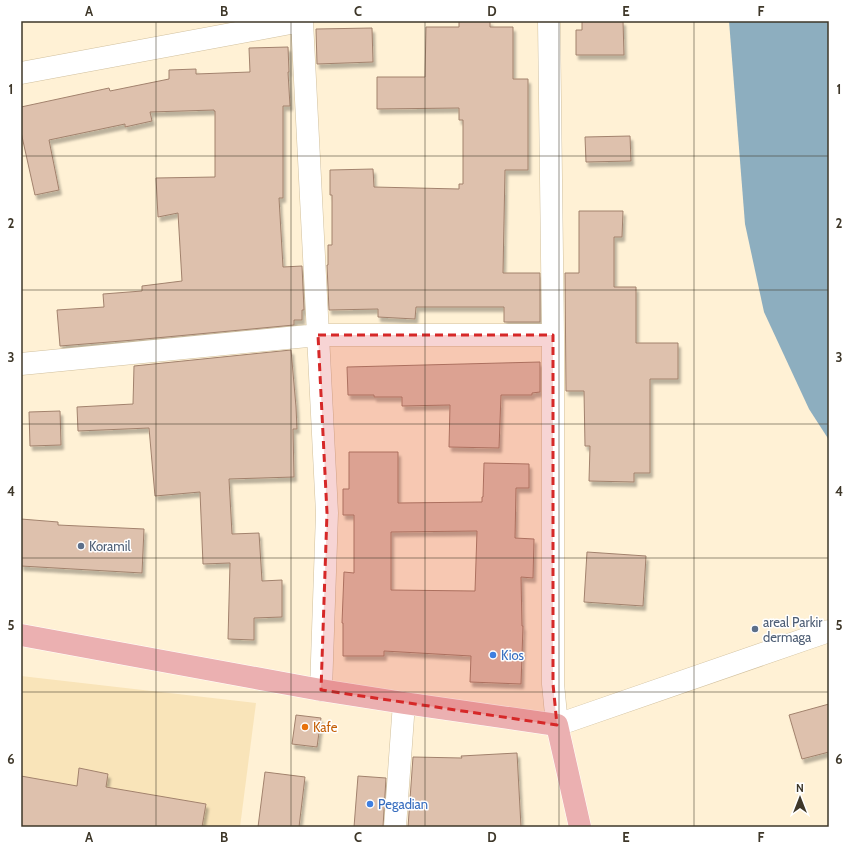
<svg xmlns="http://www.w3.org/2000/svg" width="850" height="848" viewBox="0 0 850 848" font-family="Cabin,sans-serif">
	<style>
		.built { fill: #f9e4b9 }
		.water { fill: #8daebf }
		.building { fill: #dec1ad; stroke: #a2826d; fill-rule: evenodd; filter: url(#shadow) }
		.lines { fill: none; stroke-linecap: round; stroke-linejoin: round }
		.minor-casing { stroke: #d1c09e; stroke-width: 23 }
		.major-casing { stroke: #fff; stroke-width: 23 }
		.minor { stroke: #fff; stroke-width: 22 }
		.major { stroke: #ebb0b1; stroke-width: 22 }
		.marked { fill: #d62828; fill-opacity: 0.2; stroke: #d62828; stroke-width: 3; stroke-dasharray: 8 5; stroke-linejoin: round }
		.grid { fill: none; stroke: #3e3729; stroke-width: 1; stroke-opacity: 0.55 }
		.service-dot { fill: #5c6f8a; stroke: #fff; stroke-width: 1.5 }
		.shop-dot { fill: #3f7fe0; stroke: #fff; stroke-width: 1.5 }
		.food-dot { fill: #e8710a; stroke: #fff; stroke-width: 1.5 }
		.labels { text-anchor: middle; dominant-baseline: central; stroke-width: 3; stroke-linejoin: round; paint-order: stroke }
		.service-label { font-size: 13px; fill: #4e5e75; stroke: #fff; text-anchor: start }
		.shop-label { font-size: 13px; fill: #366cbe; stroke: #fff; text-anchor: start }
		.food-label { font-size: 13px; fill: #c56008; stroke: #fff; text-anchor: start }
		.neatline { fill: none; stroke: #3e3729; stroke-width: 1.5 }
		.grid-label { font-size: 13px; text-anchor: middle; font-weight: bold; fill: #3e3729 }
	</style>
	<defs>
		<filter id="shadow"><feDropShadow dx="2.5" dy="4.5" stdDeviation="1" flood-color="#0004"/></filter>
	</defs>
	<rect width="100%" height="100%" fill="#fff1d5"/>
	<path class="built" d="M21,676l235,27 -16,124h-219z"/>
	<path class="water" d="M729,21h100v419l-20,-31 -45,-97 -19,-88z"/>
	<path class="building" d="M459,21h31v6h23v52h15v91h-23l-2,103h37v49h-36v-15h-88l-1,12 -37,-2v-8l-49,1 -2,-45h1v-20h4v-50h-2v-25l43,-1 1,18 85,2v-5h4v-64h-4v-12l-82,1v-32h48l1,-50h33z
		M582,21h41l1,34h-48v-25h6z
		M372,28l1,34 -56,2 -1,-35z
		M288,47l1,25h-1l2,34h-7v92h-4l4,69 19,-1 2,44h-2v10h-8v5l-160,15 -74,6 -3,-36 47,-3 -1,-13 39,-3v-5l40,-5 -4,-68 -20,4 -2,-39 59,-1v-66h-1v-1l-64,2 2,9 -27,6v-3l-76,16 10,50 -24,5 -14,-63v-25l88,-19 1,3 59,-12v-9l27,-1v5l54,-2 -1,-24z
		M630,136l1,25 -45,1 -1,-25z
		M579,211h44l-1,26h-8v50h22v56h42v36h-28v94h-16v9l-45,-1 1,-35h-5l-1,-55h-18l-1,-118h14z
		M291,350l5,57 1,22h-4l1,48 -65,2 3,55 27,-1 3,48 20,-1v37l-28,1v22l-26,-1 2,-76 -27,1 -3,-72 -45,4 -6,-68 -71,3 -1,-24 56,-3 1,-38z
		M540,362v30l-8,1v2h-31l-2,53 -50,-1 1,-42 -48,1v-9h-28v-2h-26l-1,-28z
		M60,411l1,34 -31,1 -1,-34z
		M349,452h49v51l84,-1v-5h1l1,-34 45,1v24h-13l-1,50 19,1 -1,39 -12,-1 1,49h1l-2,58 -51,-2 1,-26 -87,-5v5h-41v-33h-1l2,-51 10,1v-58h-11v-26h6zM477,531l-2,60 -84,-1v-58z
		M21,519l37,3v3l86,4 -2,44 -121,-7z
		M587,552l59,4 -3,50 -59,-4z
		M829,704v48l-27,7 -13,-44z
		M296,715l25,3 -4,29 -25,-3z
		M517,753l4,74h-113l5,-70 49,1 -1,-2z
		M79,768l29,6 -2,13 100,17 -4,23h-181v-51l56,10z
		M265,772l40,5 -6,50h-41z
		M358,776l28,2 -3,49h-29z"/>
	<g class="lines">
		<g class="minor-casing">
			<path id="minor" d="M549,21l4,314
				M21,73l280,-52
				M21,364l297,-29 -16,-314
				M321,690l6,-177 -9,-178h235v349l4,41 272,-94
				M395,827l9,-124"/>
		</g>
		<g class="major-casing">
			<path id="major" d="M21,635l300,55 83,13 153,22 23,102"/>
		</g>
		<use href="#minor" class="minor"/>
		<use href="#major" class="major"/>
	</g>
	<path class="marked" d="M318,335h235v349l4,41 -236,-35 6,-177z"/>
	<path class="grid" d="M156,21v806M291,21v806M425,21v806M559,21v806M694,21v806M21,156h808M21,290h808M21,424h808M21,558h808M21,692h808"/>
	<g class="service-dot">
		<circle cx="81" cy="546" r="4"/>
		<circle cx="755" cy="629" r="4"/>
	</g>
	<g class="shop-dot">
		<circle cx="493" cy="655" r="4"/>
		<circle cx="370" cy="804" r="4"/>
	</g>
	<circle class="food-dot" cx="305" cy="727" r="4"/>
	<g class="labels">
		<g class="service-label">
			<text x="89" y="546">Koramil</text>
			<text x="763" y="622">areal Parkir<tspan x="763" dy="15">dermaga</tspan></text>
		</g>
		<g class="shop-label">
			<text x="501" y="655">Kios</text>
			<text x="378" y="804">Pegadian</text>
		</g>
		<g class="food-label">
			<text x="313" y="727">Kafe</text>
		</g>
	</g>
	<rect width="850" height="848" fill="none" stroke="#ffffff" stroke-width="44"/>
	<g transform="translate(800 798)" stroke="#ffffff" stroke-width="3" paint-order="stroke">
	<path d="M0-3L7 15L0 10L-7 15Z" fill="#3e3729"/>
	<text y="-6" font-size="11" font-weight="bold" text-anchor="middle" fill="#3e3729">N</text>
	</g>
	<rect x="22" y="22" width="806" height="804" class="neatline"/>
	<g class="grid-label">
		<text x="89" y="16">A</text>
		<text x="224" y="16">B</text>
		<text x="358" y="16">C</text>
		<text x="492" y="16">D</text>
		<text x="626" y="16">E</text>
		<text x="761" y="16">F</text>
		<text x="11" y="94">1</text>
		<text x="839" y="94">1</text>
		<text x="11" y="228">2</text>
		<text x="839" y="228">2</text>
		<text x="11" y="362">3</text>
		<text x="839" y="362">3</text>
		<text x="11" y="496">4</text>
		<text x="839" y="496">4</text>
		<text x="11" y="630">5</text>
		<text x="839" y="630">5</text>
		<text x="11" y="764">6</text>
		<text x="839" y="764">6</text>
		<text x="89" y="842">A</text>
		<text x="224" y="842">B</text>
		<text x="358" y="842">C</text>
		<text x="492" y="842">D</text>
		<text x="626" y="842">E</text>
		<text x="761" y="842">F</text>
	</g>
</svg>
